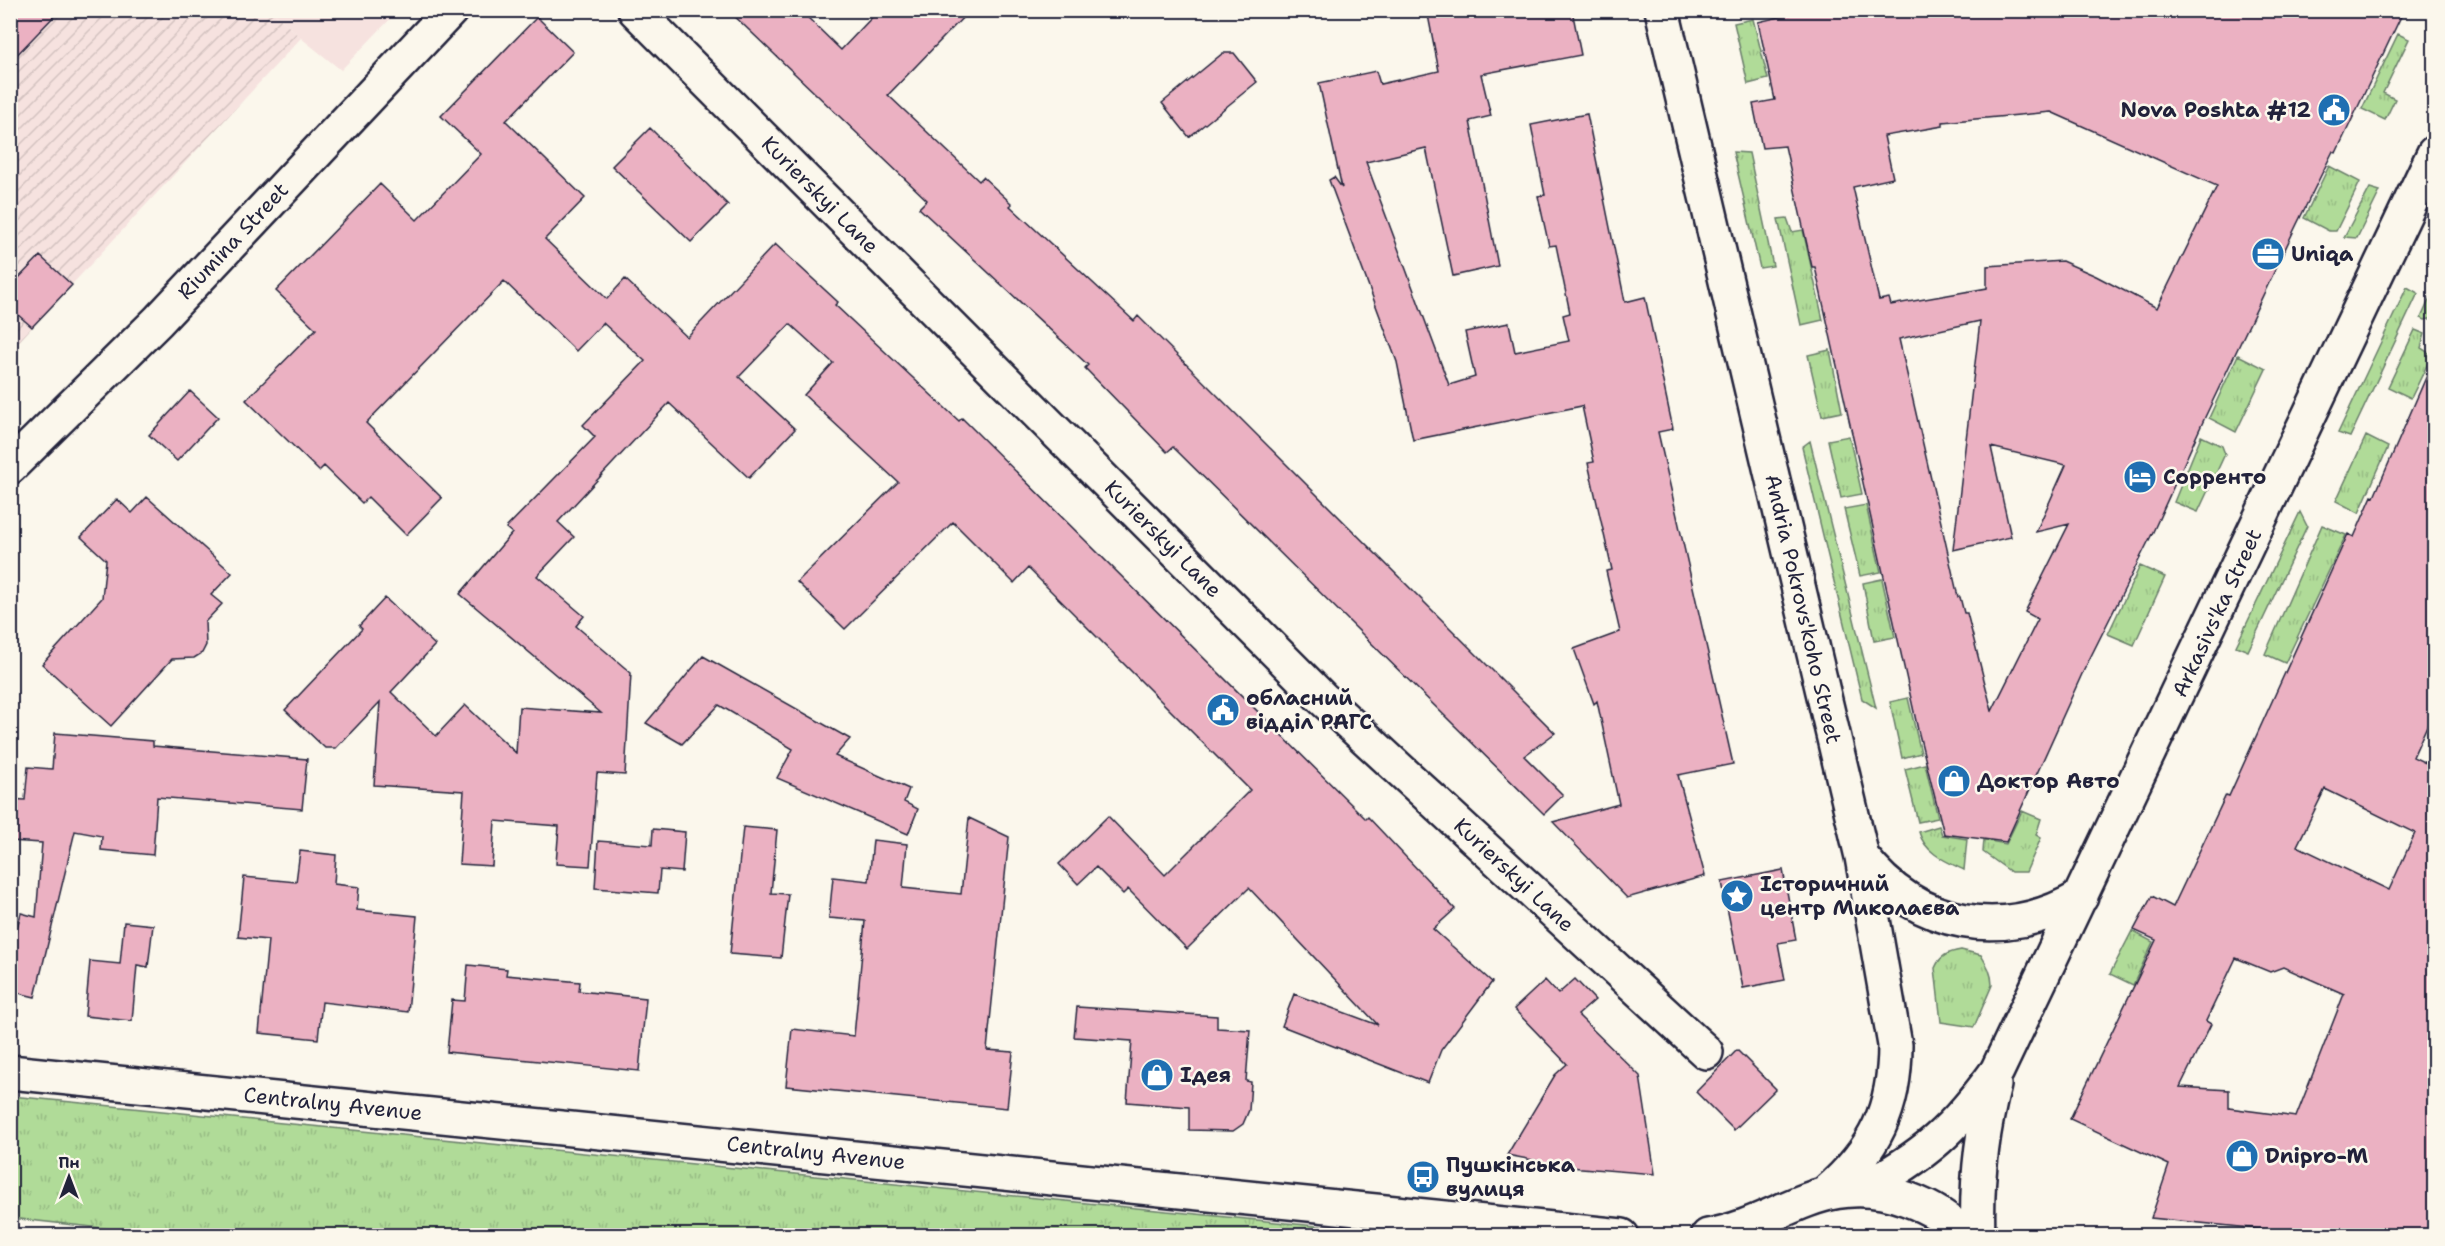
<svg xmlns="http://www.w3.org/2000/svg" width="2445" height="1246" viewBox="0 0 2445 1246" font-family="'Shantell Sans',sans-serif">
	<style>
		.built { fill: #f6e2df }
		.industrial { fill: url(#industrial-furrows) }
		.grass { fill: url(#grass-tufts); stroke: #697e6a; stroke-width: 1.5 }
		.building { fill: #ebb1c2; stroke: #22223b; stroke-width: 1.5; fill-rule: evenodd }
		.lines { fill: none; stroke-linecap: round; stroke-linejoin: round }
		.street-casing { stroke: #22223b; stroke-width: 38 }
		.secondary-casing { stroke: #22223b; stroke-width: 38 }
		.street { stroke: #fbf7ec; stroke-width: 33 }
		.secondary { stroke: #fbf7ec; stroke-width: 33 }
		.labels { text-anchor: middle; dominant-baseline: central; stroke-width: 5; stroke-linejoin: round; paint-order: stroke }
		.poi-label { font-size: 21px; font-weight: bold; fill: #22223b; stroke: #fbf7ec; text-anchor: start }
		.street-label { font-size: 21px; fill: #22223b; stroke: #fbf7ec }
	</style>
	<defs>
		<pattern id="industrial-furrows" width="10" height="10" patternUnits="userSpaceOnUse" patternTransform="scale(1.5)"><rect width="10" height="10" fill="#f6e2df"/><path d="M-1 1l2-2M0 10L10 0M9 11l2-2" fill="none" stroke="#d3c2c0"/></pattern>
		<pattern id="grass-tufts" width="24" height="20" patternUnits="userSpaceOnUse" patternTransform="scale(1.5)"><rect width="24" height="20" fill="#b0db98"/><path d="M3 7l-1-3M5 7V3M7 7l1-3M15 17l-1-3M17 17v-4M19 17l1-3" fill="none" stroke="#97bc84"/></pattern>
	</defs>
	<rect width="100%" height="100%" fill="#fbf7ec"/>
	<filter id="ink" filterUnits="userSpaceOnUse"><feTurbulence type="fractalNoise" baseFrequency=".0167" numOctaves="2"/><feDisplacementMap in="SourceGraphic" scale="12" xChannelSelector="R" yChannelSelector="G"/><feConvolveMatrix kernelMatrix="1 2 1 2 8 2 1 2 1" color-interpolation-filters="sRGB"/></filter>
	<g filter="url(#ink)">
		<path class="built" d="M272,11h126l-57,59 -40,-32z"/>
		<path class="industrial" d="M11,11h261l29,27 -290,312z"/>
		<path class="grass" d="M1753,19l15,60 -20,5 -14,-61z
			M2398,34l11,5 -26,54 12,6 -10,21 -23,-11z
			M1733,152l16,1 24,113 -13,2z
			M2329,166l31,16 -24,49h-7l-25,-13z
			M2370,188l10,3 -23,47 -13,-1z
			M1787,218l5,14 11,-2 20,90 -22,5 -23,-106z
			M2407,287l11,6 -68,144 -12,-4z
			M2434,289v29l-9,2 -4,-2z
			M2415,330l10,4 -4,14 11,7 -21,43 -23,-11z
			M1830,350l12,62 -20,4 -14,-61z
			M2238,355l28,14 -30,63 -27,-14z
			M1849,436l13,58 -21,4 -13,-58z
			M2201,436l21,10 3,8 -27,58 -24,-10z
			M2366,436l22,11 -29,66 -23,-12z
			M1810,441l66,267 -14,-9 -60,-252z
			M1866,505l15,67 -21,4 -16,-67z
			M2300,512l7,14 -59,125 -12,-5z
			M2322,525l24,10 -61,128 -20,-9z
			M2140,566l25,11 -31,68 -26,-11z
			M1882,579l13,58 -21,4 -11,-58z
			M1908,698l13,55 -19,5 -12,-56z
			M1925,764l13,54 -20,4 -13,-53z
			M2022,811l19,8 -5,16 5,3 -15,34h-15l-28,-20 1,-12 22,4z
			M1939,826l3,9 25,4 -3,31c-19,-9 -39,-17 -45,-38z
			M2132,931l21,11 -20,43 -23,-11z
			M1961,950l20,5c6,10 11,18 11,30l-18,42 -33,-5 -6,-54c5,-12 13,-16 26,-18z
			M11,1096l1396,139h-1242l-154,-17z"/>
		<path class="building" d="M10,10h50l-50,52z
			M728,10h72l41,40 38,-40h91l-82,85 91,86 4,-4 29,27 -2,2 124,115 4,-5 417,417 -31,23 39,39 -19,19 -371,-367 -6,5 -82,-84 3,-3 -169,-157 8,-8z
			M1427,10h145l9,45 -100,19 10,42 -21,5 28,145 -45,10 -27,-128 -60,14 83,223 26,-8 -10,-45 44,-9 6,29 54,-11 -6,-26 7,-2 -14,-68 -7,1 -11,-50 7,-1 -14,-70 56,-11 38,188 20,-5 28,132 -15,3 75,332 -55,11 27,101 -78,22 -74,-76 66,-18 -22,-103 -3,3 -20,-55 46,-17 -14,-61 6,-1 -24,-107 6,-1 -12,-56 -169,34 -16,-78 -68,-182 5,-3 8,11 -23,-105 57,-12 4,13 59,-13z
			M1810,10h594l-68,143 -3,-2 -36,73 -91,191 -54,119 -70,140 -76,168 -62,-8 -26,-104 -103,-463h-3l-27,-121 -23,2 -9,-44 22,-4 -17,-78zM2051,112l166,74 -60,122 -61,-32 -34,-15 -75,5v22l-96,17 -2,-7 -10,2 -26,-113 40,-9 -9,-42 59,-10v-4zM1980,321l-27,229 58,-13 -20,-90 75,18 -30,67 33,-8 -44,88 13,7 -46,92 -25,-98h-3l-4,-16h-2l-59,-258z
			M537,17l36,35 -67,69 79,77 -40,41 62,60 18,-20 62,58 88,-93 63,58 -3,3 124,116 3,-3 404,401 2,-2 87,92 -22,20 59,53 -51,68 -13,33 -146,-57 12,-32 84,31 -129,-137 -62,61 -59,-60 -5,5 -27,-27 -18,17 -19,-20 49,-48 57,59 85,-85 -222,-222 -14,15 -61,-61 -108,107 -48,-47 101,-100 -94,-87 29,-32 -43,-39 -51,53 56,52 -46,49 -80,-75 -111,119 16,15 -37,39 47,40 -8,10 55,47 -6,102 -28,-2 -7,93 -34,-2 3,-38 -64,-5 -3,45 -33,-2 5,-73 -90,-6 6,-83 -44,46h-11l-40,-38 77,-81 -3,-3 26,-28 50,47 -44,47 45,44 29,-31 51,48 3,-46 82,6 -141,-119 52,-61 -6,-5 89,-91 -12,-12 62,-64 -42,-38 -27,28 -72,-70 -138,142 76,75 -36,37 -38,-38 -6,6 -38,-37 -5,5 -73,-71 70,-71 -40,-38 104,-107 37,36 64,-66 -40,-38z
			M1223,53h11l23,29 -68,55 -27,-34z
			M650,128l78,77 -37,37 -79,-76z
			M40,256l32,29 -40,42 -22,-19v-21z
			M2434,359v351l-21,47 21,10v469h-105l-178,-18 18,-53 -99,-46 86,-179 -22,-10 18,-34 21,11 53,-112 3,1 119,-262 6,3 18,-41 2,1zM2325,789l90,44 -26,57 -92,-44zM2236,958l34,14 13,-5 61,27 -48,123 -67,-9v-18l-49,-3 31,-63 -5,-3z
			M190,391l28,26 -41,44 -28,-26z
			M147,497l85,76 -21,22 11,9 -17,18 1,23 -4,8 -8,5 -22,1 -61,67 -69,-62 60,-66 4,-38 -25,-23 36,-38 15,14z
			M703,656l147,83 -15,17 74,33 -5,13 14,7 -10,25 -131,-56 16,-29 -74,-44 -37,39 -36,-21z
			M55,733l98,8v5l154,13 -5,50 -145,-12 -4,58 -52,-5 1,-14 -27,-5 -40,166 -25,-6v-37l11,-41 15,4 6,-74 -32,-2v-42l15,1 3,-33 24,2z
			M969,818l40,19 -22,213 26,2 -6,56 -221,-22 6,-57 62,7 11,-115 -36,-3 4,-41 36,4 4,-41 34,4 -4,44 58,6z
			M743,827l34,3 -6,63 17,1 -7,64 -51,-4z
			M653,829l32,3 -3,40 -22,-2 -2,23 -63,-5 3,-47 54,4z
			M300,851l36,4 -2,29 25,3 -2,23 60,6 -9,96 -86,-10 -4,37 -59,-6 9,-93 -30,-3 6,-60 52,5z
			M1783,870l13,70 -18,3 7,37 -42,8 -21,-106z
			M124,922l29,3 -5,42 -11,-2 -5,56 -47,-5 5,-55 30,3z
			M468,965l39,4 -1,6 74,7 -1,9 67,7 -7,73 -192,-19 5,-52 13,1z
			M1575,979l20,21 -17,15 62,61 15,98 -86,-7 -62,-12 48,-80 12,-11 -53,-55 31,-29 13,14z
			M1077,1007l140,9v12l33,2 -4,51 5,1 -2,28 -6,14 -10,7 -44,-1v-23l-62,-5 5,-61 -58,-4z
			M1737,1050l39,39 -42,41 -38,-38z"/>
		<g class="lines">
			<g class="street-casing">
				<path id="street" d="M635,10l687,688 384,354"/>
			</g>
			<g class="secondary-casing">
				<path id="secondary" d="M1662,10l200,847 33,188c0,64 -20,105 -68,147
					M10,467l148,-146 293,-311
					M1862,857c55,71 142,85 219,40
					M10,1072l1612,164
					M1862,1189c63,-33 93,-60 135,-118l437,-918
					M1708,1236c75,-13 116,-68 199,-37 22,8 42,19 58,37
					M1978,1236c-2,-52 3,-101 16,-151"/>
			</g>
			<use href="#street" class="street"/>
			<use href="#secondary" class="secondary"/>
		</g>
	</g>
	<defs>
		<g id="civic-disc" transform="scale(1.725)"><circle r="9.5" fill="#1f6fb2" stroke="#fbf7ec"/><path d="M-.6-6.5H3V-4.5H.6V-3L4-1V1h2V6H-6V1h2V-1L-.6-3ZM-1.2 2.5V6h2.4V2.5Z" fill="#fff"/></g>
		<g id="office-disc" transform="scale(1.725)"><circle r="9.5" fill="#1f6fb2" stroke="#fbf7ec"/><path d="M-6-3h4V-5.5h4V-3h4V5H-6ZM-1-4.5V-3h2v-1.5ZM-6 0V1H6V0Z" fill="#fff"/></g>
		<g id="hotel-disc" transform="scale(1.725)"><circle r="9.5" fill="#1f6fb2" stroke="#fbf7ec"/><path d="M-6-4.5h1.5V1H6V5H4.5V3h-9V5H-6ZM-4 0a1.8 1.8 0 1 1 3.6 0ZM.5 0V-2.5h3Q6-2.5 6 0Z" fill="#fff"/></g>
		<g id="shop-disc" transform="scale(1.725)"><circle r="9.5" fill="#1f6fb2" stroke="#fbf7ec"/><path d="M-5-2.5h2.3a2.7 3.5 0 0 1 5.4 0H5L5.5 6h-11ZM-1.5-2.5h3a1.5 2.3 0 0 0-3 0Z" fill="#fff"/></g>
		<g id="sight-disc" transform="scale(1.725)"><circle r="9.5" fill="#1f6fb2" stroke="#fbf7ec"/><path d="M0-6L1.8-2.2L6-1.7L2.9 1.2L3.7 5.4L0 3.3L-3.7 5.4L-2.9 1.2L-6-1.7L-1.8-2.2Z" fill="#fff"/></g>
		<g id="bus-disc" transform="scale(1.725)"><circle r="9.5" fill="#1f6fb2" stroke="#fbf7ec"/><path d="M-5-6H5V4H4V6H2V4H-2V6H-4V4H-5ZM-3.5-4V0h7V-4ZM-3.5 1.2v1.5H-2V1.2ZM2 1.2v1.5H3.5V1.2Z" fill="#fff"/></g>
	</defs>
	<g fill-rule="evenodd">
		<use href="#civic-disc" x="2334" y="110"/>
		<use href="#office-disc" x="2268" y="254"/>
		<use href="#hotel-disc" x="2140" y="477"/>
		<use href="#civic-disc" x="1223" y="710"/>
		<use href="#shop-disc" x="1954" y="781"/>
		<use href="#sight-disc" x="1737" y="896"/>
		<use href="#shop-disc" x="1157" y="1075"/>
		<use href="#shop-disc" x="2242" y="1156"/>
		<use href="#bus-disc" x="1423" y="1177"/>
	</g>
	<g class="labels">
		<g class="poi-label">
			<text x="2311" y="110" text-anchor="end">Nova Poshta #12</text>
			<text x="2291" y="254">Uniqa</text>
			<text x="2163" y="477">Сорренто</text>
			<text x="1246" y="698">обласний<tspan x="1246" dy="24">відділ РАГС</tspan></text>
			<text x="1977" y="781">Доктор Авто</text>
			<text x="1760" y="884">Історичний<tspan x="1760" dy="24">центр Миколаєва</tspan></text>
			<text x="1180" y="1075">Ідея</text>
			<text x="2265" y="1156">Dnipro-M</text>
			<text x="1446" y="1165">Пушкінська<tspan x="1446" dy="24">вулиця</tspan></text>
		</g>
		<g class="street-label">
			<text transform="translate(820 195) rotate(45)">Kurierskyi Lane</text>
			<text transform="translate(233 241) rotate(-47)">Riumina Street</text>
			<text transform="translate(1163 539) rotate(45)">Kurierskyi Lane</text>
			<text transform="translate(1803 609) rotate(77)">Andria Pokrovs'koho Street</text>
			<text transform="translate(2217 613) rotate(-65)">Arkasivs'ka Street</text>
			<text transform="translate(1514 875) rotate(43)">Kurierskyi Lane</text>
			<text transform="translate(333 1104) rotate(6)">Centralny Avenue</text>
			<text transform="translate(816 1153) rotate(6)">Centralny Avenue</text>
		</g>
	</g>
	<rect width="2445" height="1246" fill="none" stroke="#fbf7ec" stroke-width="36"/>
	<rect x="18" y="18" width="2409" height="1210" fill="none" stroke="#22223b" stroke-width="2" filter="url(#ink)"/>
	<g transform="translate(69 1177)" stroke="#fbf7ec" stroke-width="4.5" paint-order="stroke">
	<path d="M0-4.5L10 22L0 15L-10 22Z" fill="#22223b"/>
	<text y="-9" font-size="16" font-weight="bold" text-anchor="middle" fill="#22223b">Пн</text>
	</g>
</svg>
